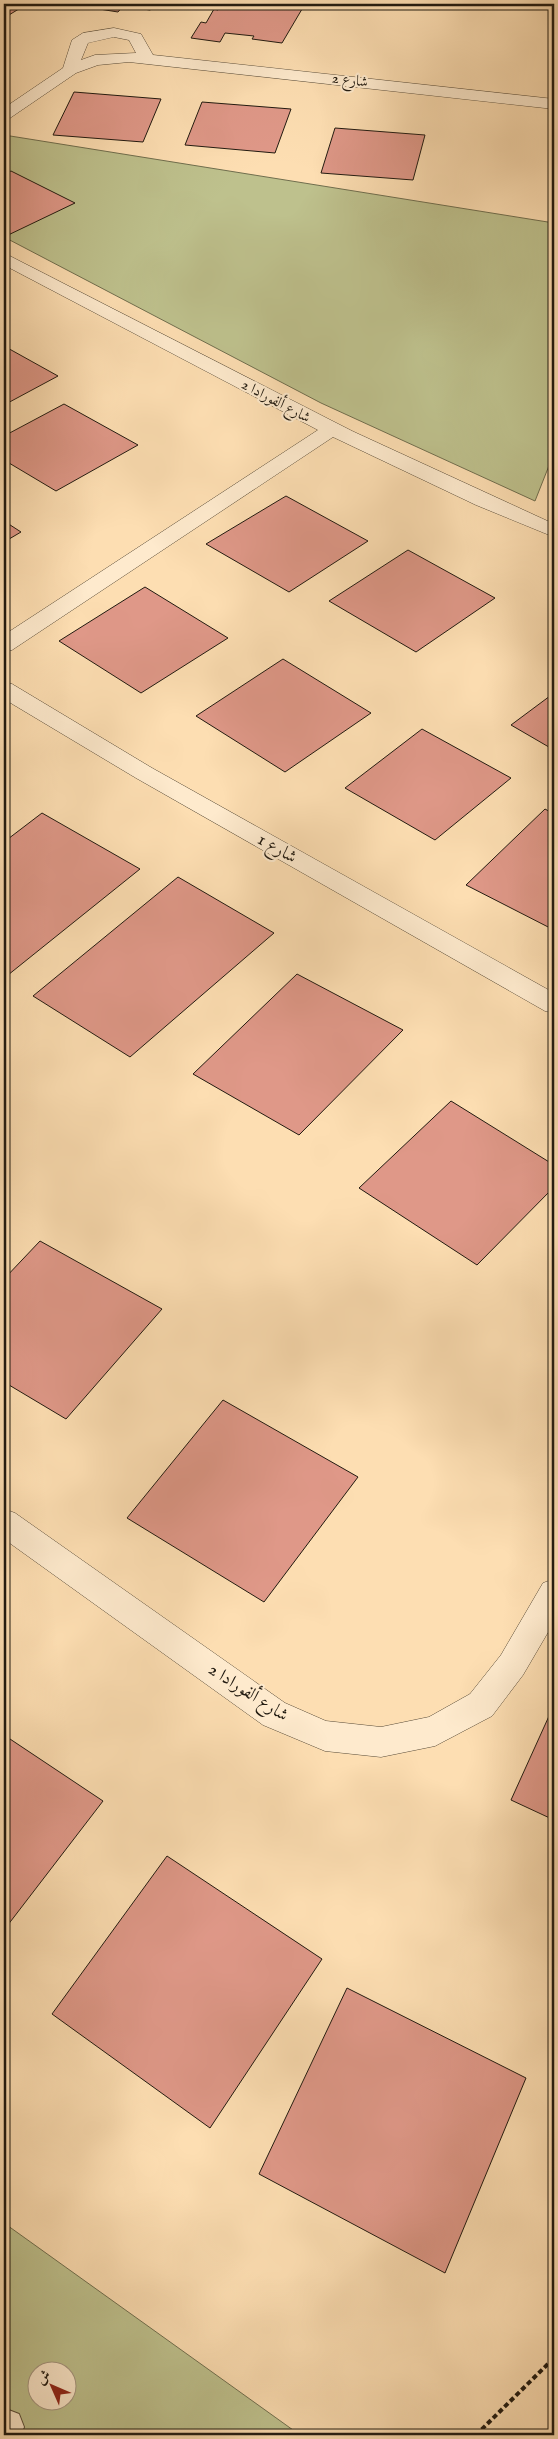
<svg xmlns="http://www.w3.org/2000/svg" width="558" height="2439" viewBox="0 0 558 2439" font-family="'IM FELL English',Amiri,serif">
	<style>
		.green { fill: #bec18d; stroke: #706e4e; fill-rule: evenodd }
		.building { fill: #df9888; stroke: #211a10 }
		.lines { fill: none; stroke-linecap: round; stroke-linejoin: round }
		.lane-casing { stroke: #584b38; stroke-width: 2 }
		.street-casing { stroke: #584b38; stroke-width: 1 }
		.path { stroke: #211a10; stroke-width: 4; stroke-dasharray: 5 3; stroke-linecap: butt }
		.lane { fill: #feeacd; fill-rule: evenodd }
		.street { fill: #feeacd; fill-rule: evenodd }
		.labels { text-anchor: middle; dominant-baseline: central; stroke-width: 4; stroke-linejoin: round; paint-order: stroke }
		.far-street-label { font-size: 15px; fill: #211a10; stroke: #feeacd }
		.street-label { font-size: 18px; fill: #211a10; stroke: #feeacd }
	</style>
	<rect width="100%" height="100%" fill="#fddeb2"/>
	<filter id="stains"><feTurbulence type="fractalNoise" baseFrequency=".004" numOctaves="4"/><feColorMatrix values="0 0 0 0 .2 0 0 0 0 .09 0 0 0 0 .02 0 0 0 .5 -.17"/></filter>
	<radialGradient id="worn" r=".72"><stop offset=".6" stop-color="#630" stop-opacity="0"/><stop offset="1" stop-color="#630" stop-opacity=".3"/></radialGradient>
	<path class="green" d="M4,135l550,88v230l-19,48 -214,-98 -317,-166z
		M4,2223l296,212h-296zM38,2372h30v30h-30z"/>
	<path class="building" d="M4,4h23l-23,14z
		M96,4h80l-20,2 -6,4 -27,-4 -5,6 -25,-4z
		M222,4h83l-23,39 -30,-4 2,-3 -29,-3 -5,9 -29,-4 10,-16 5,1 8,-14 4,1z
		M74,92l87,7 -18,43 -90,-7z
		M202,102l89,7 -16,44 -90,-8z
		M335,128l90,7 -12,45 -92,-7z
		M11,171l64,32 -71,34v-63z
		M4,346l54,30 -54,29z
		M64,404l74,41 -82,46 -52,-31v-24z
		M286,496l82,45 -79,51 -83,-48z
		M4,521l17,11 -17,10z
		M408,550l87,48 -79,54 -87,-51z
		M145,587l83,51 -87,55 -82,-52z
		M283,659l88,54 -86,59 -89,-56z
		M554,693v57l-43,-25z
		M422,729l89,49 -76,62 -90,-52z
		M545,809l9,5v116l-88,-45z
		M42,813l98,56 -132,106 -4,-3v-130z
		M178,877l96,56 -144,124 -97,-61z
		M297,974l106,56 -104,105 -106,-61z
		M451,1101l103,64v22l-77,78 -118,-77z
		M40,1241l122,68 -96,110 -62,-37v-103z
		M223,1400l135,77 -94,125 -137,-84z
		M554,1705v115l-43,-20z
		M4,1735l99,66 -99,129z
		M167,1856l155,103 -112,169 -158,-114z
		M347,1988l179,90 -81,195 -186,-99z"/>
	<g class="lines">
		<g class="lane-casing">
			<path id="lane" d="M6,2409l13,5 5,13 -3,8h-17v-25z"/>
		</g>
		<g class="street-casing">
			<path id="street" d="M114,28l27,6 12,21 401,44v10l-425,-47 -31,3 -22,8 -66,45 -6,2v-12l59,-40 9,-28 11,-7zM114,37l15,3 7,13 -41,2 -14,5 7,-17z
				M4,253l348,178 202,93v13l-78,-32 -143,-68 -321,213 -8,2v-17l314,-205 -314,-165z
				M4,682l8,2 140,84 402,225v20l-9,-2 -409,-233 -132,-79z
				M4,1509l11,4 270,190 41,18 55,6 48,-10 41,-23 31,-39 42,-72 11,-4v43l-31,53 -31,41 -57,30 -54,11 -56,-6 -62,-26 -259,-186z"/>
		</g>
		<path class="path" d="M476,2435l78,-77"/>
		<use href="#lane" class="lane"/>
		<use href="#street" class="street"/>
	</g>
	<g class="labels">
		<g class="far-street-label">
			<text transform="translate(350 80) rotate(7)">شارع 2</text>
			<text transform="translate(276 401) rotate(28)">شارع ألفورادا 2</text>
		</g>
		<g class="street-label">
			<text transform="translate(277 849) rotate(30)">شارع 1</text>
			<text transform="translate(248 1693) rotate(33)">شارع ألفورادا 2</text>
		</g>
	</g>
	<rect width="558" height="2439" fill="none" stroke="#fddeb2" stroke-width="20"/>
	<rect x="5" y="5" width="548" height="2429" fill="none" stroke="#211a10" stroke-width="2.5"/>
	<rect x="10" y="10" width="538" height="2419" fill="none" stroke="#211a10"/>
	<g transform="translate(52 2386) rotate(315)"><circle r="24" fill="#feeacd" stroke="#a69781"/>
	<path d="M0-4L9 19L0 12L-9 19Z" fill="#8f2418"/>
	<text y="-8" font-size="14" font-weight="bold" text-anchor="middle" fill="#211a10">ش</text>
	</g>
	<rect width="100%" height="100%" filter="url(#stains)"/>
	<rect width="100%" height="100%" fill="url(#worn)"/>
</svg>
